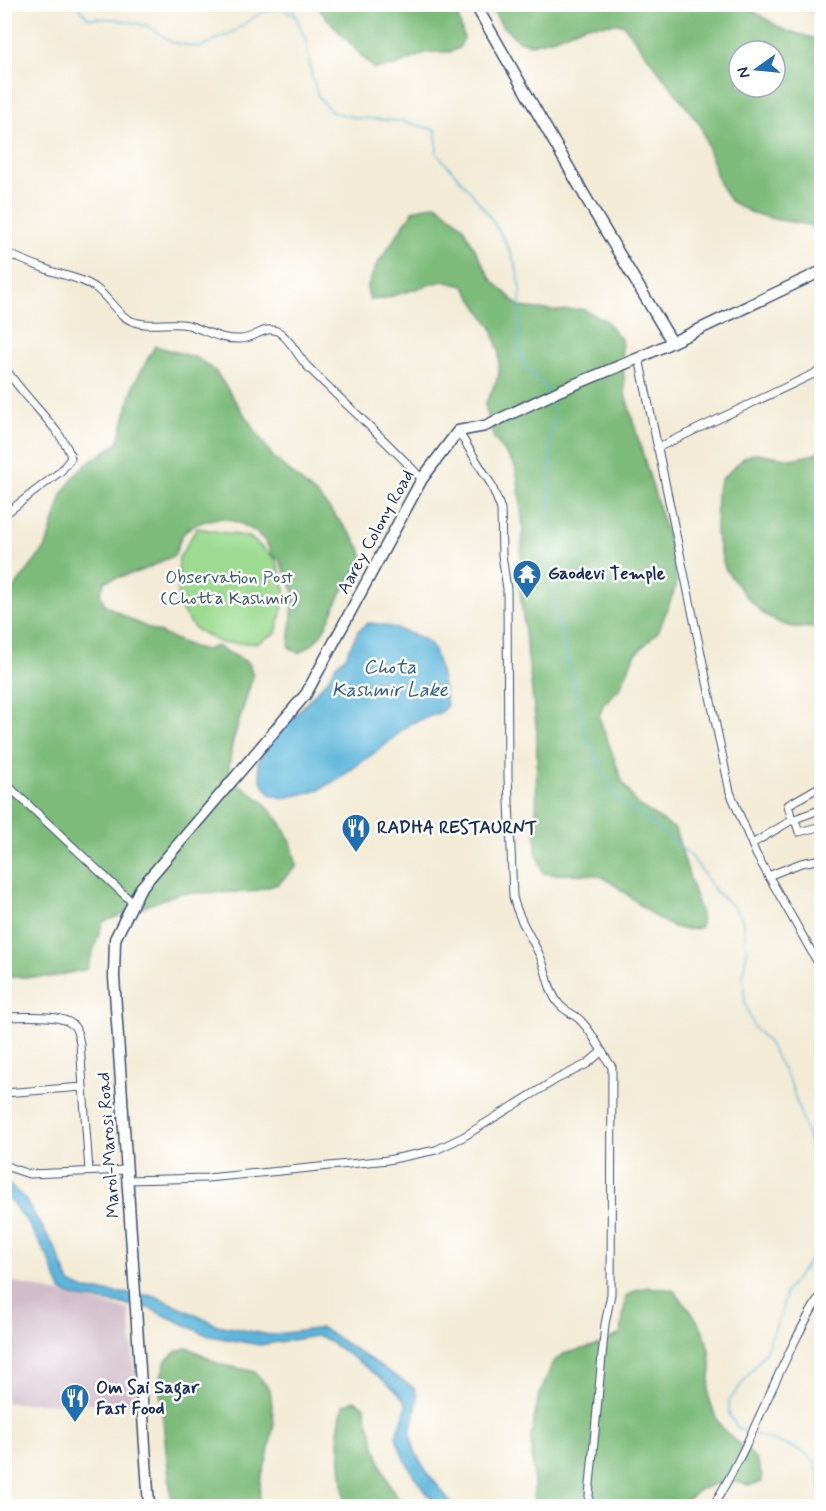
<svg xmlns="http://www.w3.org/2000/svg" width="826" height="1511" viewBox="0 0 826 1511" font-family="Mynerve,sans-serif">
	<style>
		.industrial { fill: #d1bdc9 }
		.green { fill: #9cdb90; stroke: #5c8577; stroke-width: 1.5 }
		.forest { fill: #7dbb7a; stroke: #4c756c; stroke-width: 1.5; fill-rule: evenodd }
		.water { fill: #5cb6da; stroke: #3c729c; stroke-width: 1.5 }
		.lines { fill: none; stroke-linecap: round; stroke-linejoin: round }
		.stream { stroke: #5cb6da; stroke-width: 1.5 }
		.street-casing { stroke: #3b4b70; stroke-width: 9 }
		.secondary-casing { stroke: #3b4b70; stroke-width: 13 }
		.street { stroke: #fff; stroke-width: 7 }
		.secondary { stroke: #fff; stroke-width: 10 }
		.labels { text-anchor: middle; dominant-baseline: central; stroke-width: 5; stroke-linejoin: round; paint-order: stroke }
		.street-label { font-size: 18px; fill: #1b2f5e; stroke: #fff }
		.poi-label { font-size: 18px; font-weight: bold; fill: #1b2f5e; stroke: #fff; text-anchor: start }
		.park-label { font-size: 18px; fill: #3b5a6a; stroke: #fff }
		.water-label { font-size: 20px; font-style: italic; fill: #325e89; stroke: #fff }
	</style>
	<rect width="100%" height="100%" fill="#fff"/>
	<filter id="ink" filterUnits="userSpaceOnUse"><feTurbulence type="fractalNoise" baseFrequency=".0167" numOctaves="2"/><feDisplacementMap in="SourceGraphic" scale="12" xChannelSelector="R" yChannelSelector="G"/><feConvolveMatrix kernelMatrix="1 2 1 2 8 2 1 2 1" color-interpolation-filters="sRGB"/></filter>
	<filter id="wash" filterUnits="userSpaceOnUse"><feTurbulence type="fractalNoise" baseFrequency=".008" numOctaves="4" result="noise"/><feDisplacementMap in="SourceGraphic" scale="24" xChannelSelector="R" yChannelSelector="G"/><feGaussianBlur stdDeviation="1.35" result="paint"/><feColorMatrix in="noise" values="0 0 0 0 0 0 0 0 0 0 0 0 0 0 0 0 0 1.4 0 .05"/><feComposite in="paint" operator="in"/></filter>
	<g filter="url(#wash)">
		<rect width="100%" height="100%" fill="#f3ebd6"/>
		<path class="industrial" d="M793,5h28v12z
			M5,1280l124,30 8,94 -132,-1z"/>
		<path class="green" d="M197,528l52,9 27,22 10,34 -10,40 -19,10h-36l-26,-14 -18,-25 2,-46z"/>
		<path class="forest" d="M318,5h137l9,33 -5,10 -9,4h-23l-31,14 -22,3 -53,-57z
			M490,5h253l41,25 37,10v195l-5,-1 -6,-9 -36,-6 -22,-6 -22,-12 -11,-18 -18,-57 -78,-102 -37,1 -31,13 -24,6 -12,-3 -17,-15zM739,51h36v36h-36z
			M436,204l26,21 29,54 29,28 37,4 25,-2 23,11 16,19 4,55 49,165 2,27 -17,44 -25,26 -14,32 -17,17 -4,12 24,66 13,20 39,26 26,86v12c-35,12 -63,-28 -89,-44 -4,-2 -8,-6 -12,-7 -18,-4 -38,0 -57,-3l-7,-23 1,-117 -18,-150 4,-55 -5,-49 -3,-13 -21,-28 -9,-33 14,-30v-23l-7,-24 -28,-42 -22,-5 -60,18 -12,1 -3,-12 9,-22 38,-56z
			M155,346l42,12 19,14 57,85 47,41 33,39 7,11 4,12c-7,9 -14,18 -20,28 -14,24 -18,54 -46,65l-9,-6 5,-55 -15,-33 -7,-3c-4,-20 -26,-32 -45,-37 -10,-3 -37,5 -43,14 -5,6 -7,15 -9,22l-34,16 -36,10 -5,12 5,12 32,18 56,24 13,3 10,-4 33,17 4,13 -21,68 -3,23 5,13 29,22 17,20 11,20 6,24 -19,18 -13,4 -15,4 -70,1 -77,29 -16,47 -36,8h-46l-1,-381 7,-4 35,-45 16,-52 11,-17 16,-16 29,-19 16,-59z
			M821,450v178l-27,-1 -12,-3 -20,-11 -16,-17 -21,-27 -9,-35 1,-43 4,-11 24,-23 11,-4 36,6 23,-5z
			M649,1287l24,3c21,24 34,39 38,72 1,11 -3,22 -2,33 0,7 4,15 7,22 11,28 46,30 46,65l-12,3 -25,-5 -24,9 -23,17h-145l1,-21 -3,-48 7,-38 14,-35 11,-10 38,-10 20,-11 5,-37 11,-6z
			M187,1347l32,17 36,8 15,18 4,34 -7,34 -7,24 -1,24h-87l-13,-123 7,-23 10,-8z
			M354,1400l10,6c9,31 18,76 40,100h-59l-7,-76 5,-25z"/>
		<path class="water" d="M368,623c14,0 54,12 63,22 8,10 12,46 16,60l-6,7 -32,12 -25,22 -46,33 -22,12 -32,7 -13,-3 -10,-14 -3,-18 4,-11 67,-74 7,-13 10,-9 12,-25z
			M4,1180l20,18 31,50 15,35 15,7 70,6 62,29 53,10 52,-7 92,60c9,15 -4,30 -3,46 2,27 28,52 43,72h-16c-17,-18 -36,-45 -42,-70 2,-9 11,-22 10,-31 -1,-15 -69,-58 -84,-68l-6,-1 -56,9 -51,-9 -60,-28 -74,-11 -14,-6 -12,-32 -21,-36 -23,-29z"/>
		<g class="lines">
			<path class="stream" d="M76,4l12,14 27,1 33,7 25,17 27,4 31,-14 31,-21 20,-4 15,10
				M291,4l16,40 4,29 7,23 13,16 27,6 43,3 35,9 1,24c31,33 78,85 83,132 3,24 -7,55 4,78 6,10 18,19 25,28
				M551,400l4,15 -5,23v30l3,97 3,46 30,125 30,62 40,28 36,31 24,35 18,15 8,12 5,31 -4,26 2,26 8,24 16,18 22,40 15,47 16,64
				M749,1433l-11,-5 -9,-13v-14l35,-47 16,-37 6,-25 36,-48
				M754,1434c15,6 51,15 60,27 6,9 7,26 8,37"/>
		</g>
	</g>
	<g filter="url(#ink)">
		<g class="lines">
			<g class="street-casing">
				<path id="street" d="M4,252c16,7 31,13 47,19 15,5 33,8 46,18 15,12 22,30 41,34 17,4 35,-2 50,2 20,6 31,15 53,14 13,0 25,-15 38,-7 13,9 19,25 29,35 38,38 78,73 114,112
					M639,358l91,434 26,62 66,116
					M4,366c14,26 63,68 67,92l-10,13 -57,44
					M458,431l33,53 10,25 1,46 5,34 1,188 5,120c6,24 17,37 27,59 7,15 8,35 19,48 5,7 16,10 22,17 13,13 20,31 31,46l-1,227 -6,30 -17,182
					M657,448l165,-78
					M4,782l129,121
					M821,786l-33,19 4,15 30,-11
					M752,844l40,-24 4,3 3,9 23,-6
					M768,876l33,-13 21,-4
					M4,1017c17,0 59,-4 70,9 4,5 5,12 6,18l9,127
					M4,1093l79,-6
					M4,1164l7,4 18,6 98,-4
					M128,1180l79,-2 73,-7 108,-11 48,-10 27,-13 94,-58 30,-15 14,-12
					M713,1506c42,-68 66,-145 109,-213"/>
			</g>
			<g class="secondary-casing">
				<path id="secondary" d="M475,4l118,206 79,132
					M149,1506l-35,-529 1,-38 25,-50 166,-195 116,-215 36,-48 27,-5 76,-36 78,-32 183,-87"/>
			</g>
			<use href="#street" class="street"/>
			<use href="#secondary" class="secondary"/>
		</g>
	</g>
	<defs>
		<g id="temple-pin" transform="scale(1.5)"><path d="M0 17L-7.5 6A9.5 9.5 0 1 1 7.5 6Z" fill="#1f6fb2" stroke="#fff"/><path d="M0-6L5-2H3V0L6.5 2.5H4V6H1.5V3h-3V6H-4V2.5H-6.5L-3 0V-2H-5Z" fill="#fff"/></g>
		<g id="restaurant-pin" transform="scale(1.5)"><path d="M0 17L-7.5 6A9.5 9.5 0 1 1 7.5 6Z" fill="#1f6fb2" stroke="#fff"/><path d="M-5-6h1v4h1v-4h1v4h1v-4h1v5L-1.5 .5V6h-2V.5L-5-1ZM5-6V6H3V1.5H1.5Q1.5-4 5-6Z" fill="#fff"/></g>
	</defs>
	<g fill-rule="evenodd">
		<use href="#temple-pin" x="527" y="574"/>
		<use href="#restaurant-pin" x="356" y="828"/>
		<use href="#restaurant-pin" x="75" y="1398"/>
	</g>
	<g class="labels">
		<g class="street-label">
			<text transform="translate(376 532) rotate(-61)">Aarey Colony Road</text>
			<text transform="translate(109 1145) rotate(-94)">Marol-Marosi Road</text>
		</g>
		<g class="poi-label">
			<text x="548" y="574">Gaodevi Temple</text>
			<text x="377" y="828">RADHA RESTAURNT</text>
			<text x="96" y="1388">Om Sai Sagar<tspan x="96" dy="21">Fast Food</tspan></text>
		</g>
		<g class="park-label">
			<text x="229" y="578">Observation Post<tspan x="229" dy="21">(Chotta Kashmir)</tspan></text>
		</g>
		<g class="water-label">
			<text x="390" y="667">Chota<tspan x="390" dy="23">Kashmir Lake</tspan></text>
		</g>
	</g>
	<rect width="826" height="1511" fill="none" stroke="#fff" stroke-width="24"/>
	<g transform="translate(757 69) rotate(255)"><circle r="28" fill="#ffffff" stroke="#a4acbf" stroke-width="1.5"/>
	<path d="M0-4.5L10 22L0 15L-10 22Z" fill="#1f6fb2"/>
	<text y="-9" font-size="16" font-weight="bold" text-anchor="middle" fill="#1b2f5e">N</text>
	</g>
</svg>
